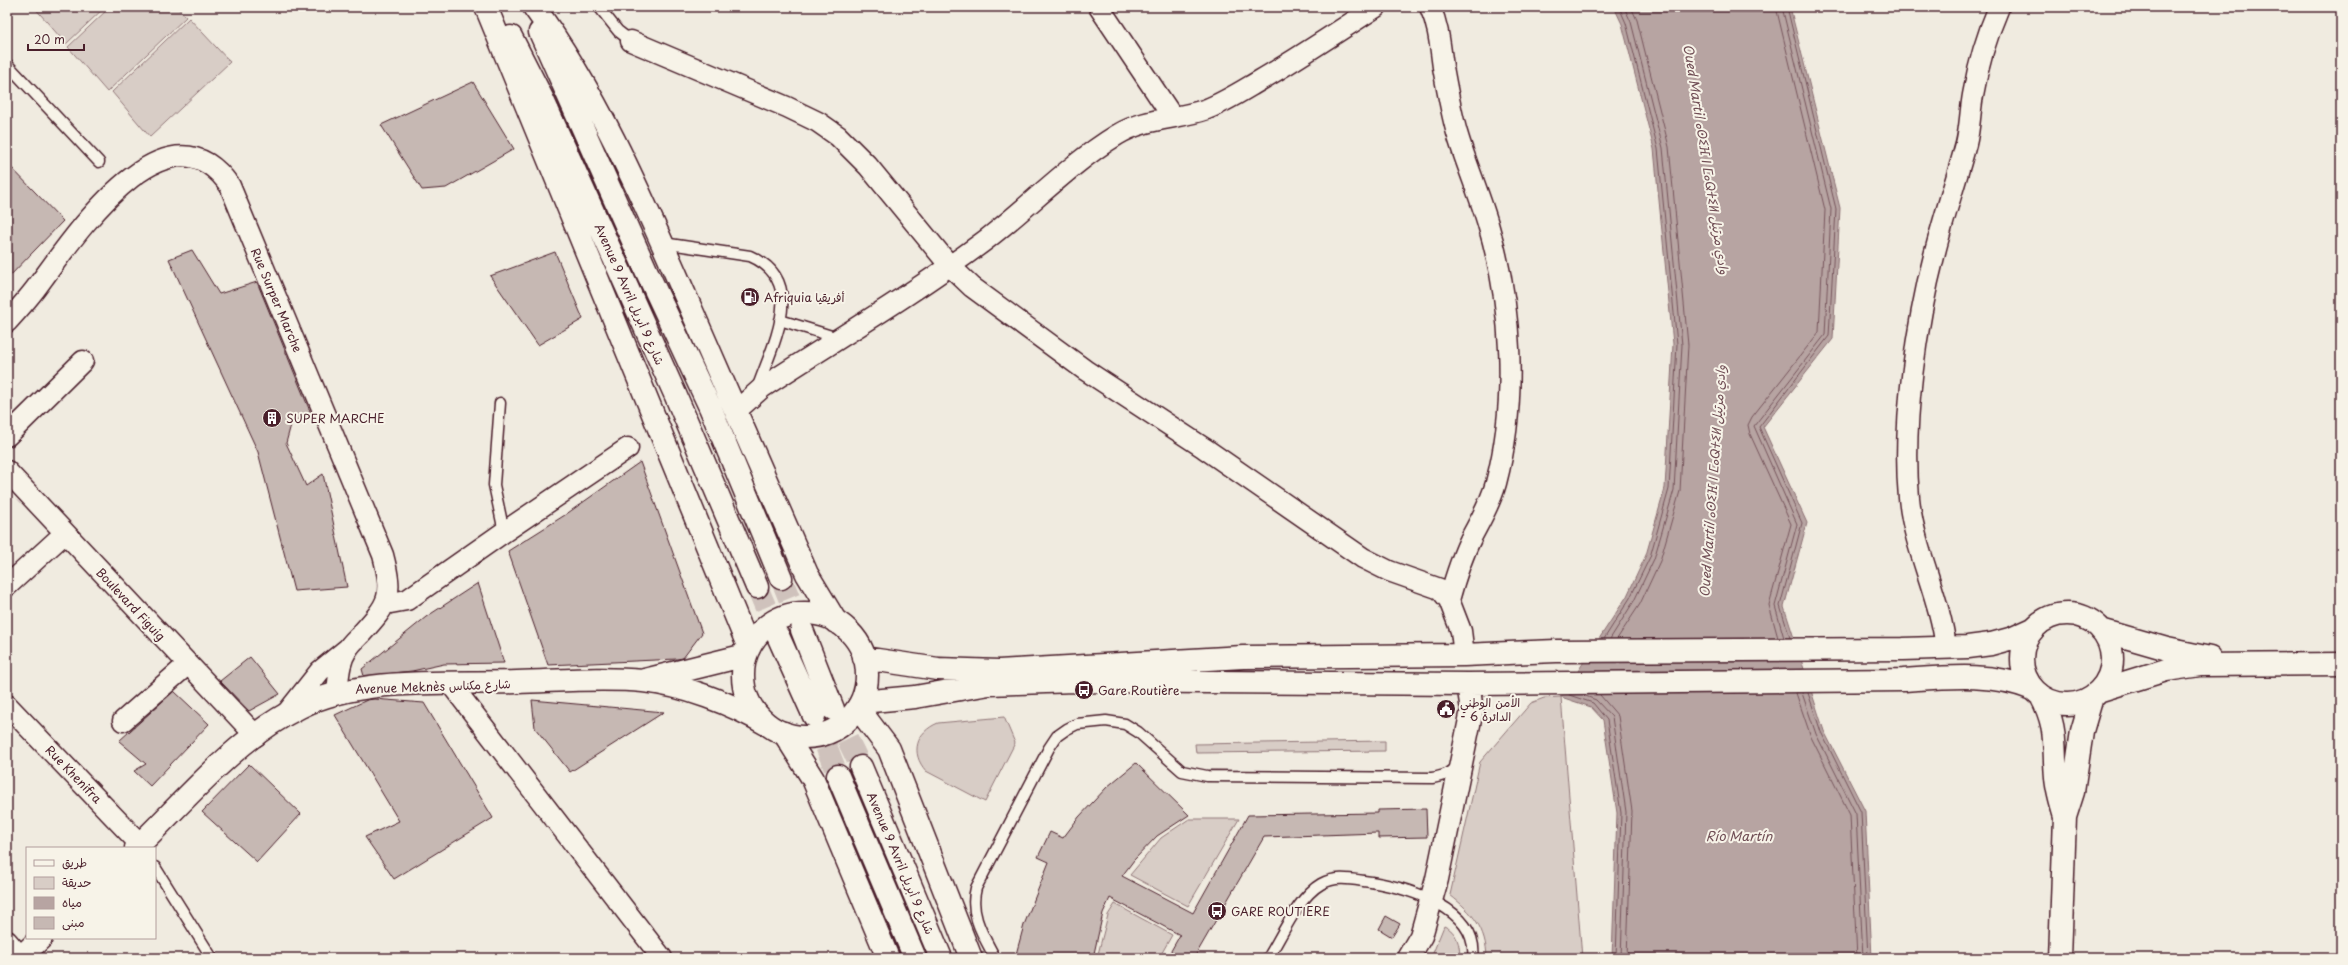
<svg xmlns="http://www.w3.org/2000/svg" width="2348" height="965" viewBox="0 0 2348 965" font-family="'Playpen Sans','Playpen Sans Arabic','Noto Sans Tifinagh',sans-serif">
	<style>
		.green { fill: #d8cdc6; stroke: #917678 }
		.water { fill: #b7a4a2; stroke: #8b6f72 }
		.lines { fill: none; stroke-linecap: round; stroke-linejoin: round }
		.shore { stroke: #76545b; stroke-width: 1 }
		.building { fill: #c6b8b3; stroke: #4a1f2b }
		.highway-tunnel { stroke: #cfc2bc; stroke-width: 22; stroke-dasharray: 22 11; stroke-linecap: butt }
		.lane-casing { stroke: #4a1f2b; stroke-width: 13 }
		.street-casing { stroke: #4a1f2b; stroke-width: 23 }
		.secondary-casing { stroke: #4a1f2b; stroke-width: 25 }
		.highway-casing { stroke: #4a1f2b; stroke-width: 25 }
		.lane { stroke: #f7f3e8; stroke-width: 10 }
		.street { stroke: #f7f3e8; stroke-width: 20 }
		.secondary { stroke: #f7f3e8; stroke-width: 22 }
		.highway { stroke: #f7f3e8; stroke-width: 22 }
		.labels { text-anchor: middle; dominant-baseline: central; stroke-width: 4; stroke-linejoin: round; paint-order: stroke }
		.street-label { font-size: 12px; fill: #4a1f2b; stroke: #f7f3e8 }
		.poi-label { font-size: 12px; fill: #4a1f2b; stroke: #f7f3e8; text-anchor: start }
		.water-label { font-size: 13px; font-style: italic; fill: #704e55; stroke: #f7f3e8 }
	</style>
	<rect width="100%" height="100%" fill="#f0ebe0"/>
	<filter id="ink" filterUnits="userSpaceOnUse"><feTurbulence type="fractalNoise" baseFrequency=".025" numOctaves="2"/><feDisplacementMap in="SourceGraphic" scale="8" xChannelSelector="R" yChannelSelector="G"/><feConvolveMatrix kernelMatrix="1 2 1 2 8 2 1 2 1" color-interpolation-filters="sRGB"/></filter>
	<g filter="url(#ink)">
		<path class="green" d="M34,7h71l-39,37z
			M110,7h67l9,10 -79,75 -39,-45z
			M189,18l41,44 -80,75 -38,-45z
			M1561,697l21,261h-95c-1,-30 -14,-45 -37,-63l30,-133 51,-59 13,-5z
			M1004,717l11,26 -30,59 -59,-31c-16,-18 -10,-39 12,-48z
			M1385,741v10l-189,2 -1,-9z
			M1189,819h50l-51,87 -58,-31 31,-37z
			M1115,904l57,31 -13,23h-62l11,-43z
			M1444,926c13,5 16,19 16,32h-29z"/>
		<path class="water" d="M1614,7h176l50,201 -7,131 -70,88 44,96 -23,84 40,124 41,80 7,147h-260l5,-145 -14,-93 -12,-13 -30,-10 66,-101 19,-41 19,-67 8,-144 -19,-195 -32,-125z"/>
		<g class="lines">
			<path class="shore" d="M1776,7l49,203 -6,122 -67,85 -4,8 2,9 41,90 -22,81 9,33
				M1782,7l49,202 -6,126 -71,91 43,98 -22,82 9,32
				M1787,7l49,202 -7,127 -70,91 43,96 -22,83 10,32
				M1604,639l26,-41 20,-41 19,-68 8,-145 -19,-195 -32,-126 -7,-16
				M1610,639l24,-38 20,-42 20,-69 8,-145 -19,-197 -32,-126 -7,-15
				M1617,639l23,-35 20,-43 20,-70 8,-146 -19,-198 -32,-127 -6,-13
				M1796,693l15,44 39,78 7,143
				M1802,693l14,41 40,80 7,144
				M1808,693l13,39 40,80 7,146
				M1569,695l24,8 14,17 14,93 -5,145
				M1583,695l13,5 16,17 14,95 -5,146
				M1600,695l18,21 14,95 -5,147"/>
		</g>
		<path class="building" d="M473,82l41,67 -68,39 -24,2 -41,-65z
			M7,163l56,58 -56,58z
			M192,250l27,44 38,-12 55,134 -20,5 -6,22 20,43 17,-12 24,113 -53,4 -36,-139 -89,-193z
			M555,252l28,67 -45,26 -48,-69z
			M640,462l62,171 -19,25 -6,1 -129,6 -40,-114 57,-36z
			M478,583l26,80 -60,1 -32,7 -48,5 -2,-7 64,-52z
			M250,657l30,37 -31,17 -29,-30z
			M174,691l35,33 -59,62 -16,-15 12,-7 -27,-23z
			M374,699l50,4 69,115 -99,61 -29,-42 34,-16 -64,-106 32,-15z
			M532,700l132,12 -94,60 -35,-44z
			M1136,763l53,52 -32,21 -23,24 -12,16 71,37 55,-98 130,-2v-3l48,-1 1,28 -49,1v-5l-114,4 -70,121h-27l13,-23 -70,-37 -7,15 -10,45h-78l9,-33 25,-63 -11,-5 12,-25 13,6 16,-21 28,-30z
			M249,764l52,50 -44,48 -55,-50z
			M1386,916l14,8 -8,13 -13,-8z"/>
		<g class="lines">
			<path class="highway-tunnel" d="M781,578l21,52
				M757,587l21,49
				M833,709l28,58
				M814,716l24,60"/>
			<g class="lane-casing">
				<path id="lane" d="M599,7l19,24 13,10
					M7,64l92,98
					M663,243l87,13c59,25 22,89 7,133
					M780,320l58,18
					M500,403l-6,82 10,47
					M155,867l57,91
					M995,958c-12,-23 -26,-44 -19,-70l73,-140 8,-12 10,-7 10,-5 29,-3 19,3 13,8 44,39 25,5 225,2c11,-2 19,-4 25,-14
					M1268,958c14,-22 30,-61 53,-74 16,-9 33,-4 50,-2 37,6 108,26 102,76"/>
			</g>
			<g class="street-casing">
				<path id="street" d="M1099,7l73,109
					M1430,7c9,20 10,39 13,60 4,22 8,45 14,66 9,31 22,60 31,91 24,81 30,176 8,259 -5,19 -15,36 -24,53 -10,20 -17,42 -23,64
					M631,41l156,66 31,15 20,14 30,30 82,100 22,21 113,83 119,78 159,110 26,13 51,18 9,11 12,31 3,24
					M7,322c10,-11 20,-22 29,-34 36,-48 131,-194 194,-102l153,369c11,42 6,48 -22,79 -5,5 -11,10 -14,16 -8,12 -8,27 -10,41
					M736,411l27,-24c74,-48 150,-93 220,-145 45,-34 85,-77 134,-107 30,-18 59,-15 90,-26 18,-7 35,-18 52,-28 40,-23 78,-49 117,-74
					M7,436l76,-75
					M7,471l249,265
					M7,586l58,-53
					M385,604l22,-4 97,-68 124,-84
					M1946,648c-6,-52 -32,-98 -37,-150 -7,-75 7,-173 26,-246 9,-36 21,-71 31,-108 4,-16 4,-32 7,-49 5,-30 14,-60 26,-88
					M450,683l212,275
					M7,705l133,139
					M286,714l34,-43 27,-22
					M123,721l65,-57
					M7,941l14,16"/>
			</g>
			<g class="secondary-casing">
				<path id="secondary" d="M743 675a62 62 0 1 1 124 0a62 62 0 1 1-124 0Z
					M2022 659a45 45 0 1 1 90 0a45 45 0 1 1-90 0Z
					M2101,630l66,19 43,9
					M864,658l74,11 61,2 244,-14 221,-2 92,-4 347,-2 65,-2 23,-3 22,-6 20,-9
					M645,680l101,-25
					M2101,690l65,-20 34,-5 141,-1
					M2041,696c17,32 12,48 15,81 1,14 5,27 9,40
					M861,702l54,-5 74,-13 85,-3 394,3 435,-4c44,-3 89,-8 130,9
					M136,848c50,-48 100,-110 164,-141 62,-31 148,-23 217,-25 41,-1 84,-5 126,-1 40,4 90,23 125,44
					M20,958l21,-20
					M1408,958l13,-22 16,-57 35,-169 -4,-26
					M2060,958l5,-141 8,-25 9,-61 10,-34"/>
			</g>
			<g class="highway-casing">
				<path id="highway" d="M486,7l263,641
					M534,7c64,87 108,190 151,288 41,93 82,186 122,279l29,48
					M540,32l106,238 64,137 71,171
					M511,37l31,61 133,296 82,193
					M802,630l31,79
					M778,636l36,80
					M858,708l31,41 82,209
					M784,733l29,46 75,179
					M861,767l80,191
					M838,776l77,182"/>
			</g>
			<use href="#lane" class="lane"/>
			<use href="#street" class="street"/>
			<use href="#secondary" class="secondary"/>
			<use href="#highway" class="highway"/>
		</g>
	</g>
	<defs>
		<g id="fuel-disc" transform="scale(1)"><circle r="9.5" fill="#4a1f2b" stroke="#f7f3e8"/><path d="M-5.5-6h7V0h2V4h1.3V-2.5L3-4.5l.8-.8L6-3V5H2.5V1h-1V6h-7ZM-4.2-4.7v3.2H.2V-4.7Z" fill="#fff"/></g>
		<g id="building-disc" transform="scale(1)"><circle r="9.5" fill="#4a1f2b" stroke="#f7f3e8"/><path d="M-4-6H4V6H1V3H-1V6H-4ZM-2.5-4.3h1.7v1.8h-1.7ZM.8-4.3h1.7v1.8H.8ZM-2.5-1h1.7V.8h-1.7ZM.8-1h1.7V.8H.8Z" fill="#fff"/></g>
		<g id="bus-disc" transform="scale(1)"><circle r="9.5" fill="#4a1f2b" stroke="#f7f3e8"/><path d="M-5-6H5V4H4V6H2V4H-2V6H-4V4H-5ZM-3.5-4V0h7V-4ZM-3.5 1.2v1.5H-2V1.2ZM2 1.2v1.5H3.5V1.2Z" fill="#fff"/></g>
		<g id="civic-disc" transform="scale(1)"><circle r="9.5" fill="#4a1f2b" stroke="#f7f3e8"/><path d="M-.6-6.5H3V-4.5H.6V-3L4-1V1h2V6H-6V1h2V-1L-.6-3ZM-1.2 2.5V6h2.4V2.5Z" fill="#fff"/></g>
	</defs>
	<g fill-rule="evenodd">
		<use href="#fuel-disc" x="750" y="297"/>
		<use href="#building-disc" x="272" y="418"/>
		<use href="#bus-disc" x="1084" y="690"/>
		<use href="#civic-disc" x="1446" y="709"/>
		<use href="#bus-disc" x="1217" y="911"/>
	</g>
	<g class="labels">
		<g class="street-label">
			<text transform="translate(630 294) rotate(66)">Avenue 9 Avril شارع 9 أبريل</text>
			<text transform="translate(277 300) rotate(67)">Rue Surper Marche</text>
			<text transform="translate(131 604) rotate(47)">Boulevard Figuig</text>
			<text transform="translate(433 686) rotate(-2)">Avenue Meknès شارع مكناس</text>
			<text transform="translate(74 774) rotate(46)">Rue Khenifra</text>
			<text transform="translate(901 863) rotate(67)">Avenue 9 Avril شارع 9 أبريل</text>
		</g>
		<g class="poi-label">
			<text x="764" y="297">Afriquia أفريقيا</text>
			<text x="286" y="418">SUPER MARCHE</text>
			<text x="1098" y="690">Gare Routière</text>
			<text x="1460" y="702">الأمن الوطني<tspan x="1460" dy="14">- الدائرة 6</tspan></text>
			<text x="1231" y="911">GARE ROUTIERE</text>
		</g>
		<g class="water-label">
			<text transform="translate(1707 159) rotate(81)">Oued Martil ⴰⵙⵉⴼ ⵏ ⵎⴰⵕⵜⵉⵍ وادي مرتيل</text>
			<text transform="translate(1712 481) rotate(-86)">Oued Martil ⴰⵙⵉⴼ ⵏ ⵎⴰⵕⵜⵉⵍ وادي مرتيل</text>
			<text x="1739" y="835">Río Martín</text>
		</g>
	</g>
	<rect width="2348" height="965" fill="none" stroke="#f7f3e8" stroke-width="24"/>
	<rect x="12" y="12" width="2324" height="941" fill="none" stroke="#4a1f2b" stroke-width="1.5" filter="url(#ink)"/>
	<rect x="26" y="847" width="130" height="92" fill="#f7f3e8" stroke="#b29e9c"/>
	<rect x="34" y="860" width="20" height="6" fill="#f7f3e8" stroke="#b29e9c"/>
	<text x="62" y="867" font-size="12" fill="#4a1f2b">طريق</text>
	<rect x="34" y="877" width="20" height="12" fill="#d8cdc6" stroke="#b29e9c"/>
	<text x="62" y="887" font-size="12" fill="#4a1f2b">حديقة</text>
	<rect x="34" y="897" width="20" height="12" fill="#b7a4a2" stroke="#b29e9c"/>
	<text x="62" y="907" font-size="12" fill="#4a1f2b">مياه</text>
	<rect x="34" y="917" width="20" height="12" fill="#c6b8b3" stroke="#b29e9c"/>
	<text x="62" y="927" font-size="12" fill="#4a1f2b">مبنى</text>
	<path d="M28 44v6h56v-6" fill="none" stroke="#4a1f2b" stroke-width="2"/>
	<text x="34" y="44" font-size="12" fill="#4a1f2b" stroke="#f7f3e8" stroke-width="3" paint-order="stroke">20 m</text>
</svg>
